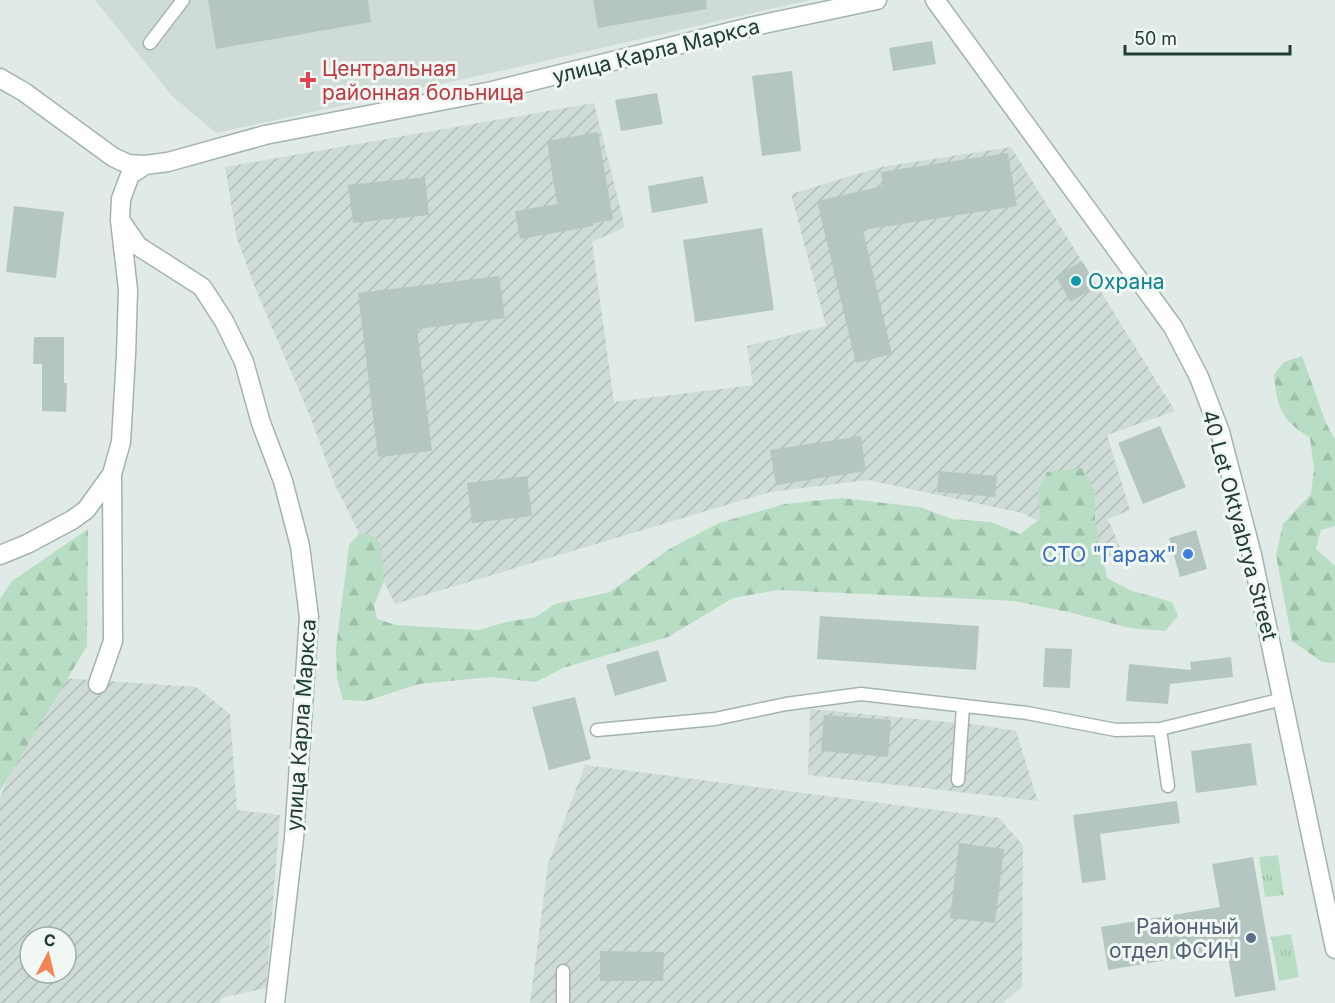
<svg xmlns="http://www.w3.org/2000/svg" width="1335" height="1003" viewBox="0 0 1335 1003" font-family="Inter,sans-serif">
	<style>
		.built { fill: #cedbd6 }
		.industrial { fill: url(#industrial-furrows); fill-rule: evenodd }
		.grass { fill: url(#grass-tufts) }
		.forest { fill: url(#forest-firs) }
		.building { fill: #b5c6c0 }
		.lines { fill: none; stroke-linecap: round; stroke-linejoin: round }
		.lane-casing { stroke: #a3b3ae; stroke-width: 15 }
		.street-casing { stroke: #a3b3ae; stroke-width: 21 }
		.lane { stroke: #fff; stroke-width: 12 }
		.street { stroke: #fff; stroke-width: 18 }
		.health-dot { fill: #e0444e; stroke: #f1f8f4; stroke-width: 2 }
		.culture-dot { fill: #0f9aa8; stroke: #f1f8f4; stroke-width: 2 }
		.shop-dot { fill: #3f7fe0; stroke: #f1f8f4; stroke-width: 2 }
		.service-dot { fill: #5c6f8a; stroke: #f1f8f4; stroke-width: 2 }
		.labels { text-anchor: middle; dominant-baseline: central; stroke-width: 6; stroke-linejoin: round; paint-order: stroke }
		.street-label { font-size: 21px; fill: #213c36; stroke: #f1f8f4 }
		.health-label { font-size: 21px; fill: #be3a42; stroke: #f1f8f4; text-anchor: start }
		.culture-label { font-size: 21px; fill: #0d838f; stroke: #f1f8f4; text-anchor: start }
		.shop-label { font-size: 21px; fill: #366cbe; stroke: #f1f8f4; text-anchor: end }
		.service-label { font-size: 21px; fill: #4e5e75; stroke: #f1f8f4; text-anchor: end }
	</style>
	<defs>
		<pattern id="industrial-furrows" width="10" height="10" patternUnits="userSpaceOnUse" patternTransform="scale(1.5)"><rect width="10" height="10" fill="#cedbd6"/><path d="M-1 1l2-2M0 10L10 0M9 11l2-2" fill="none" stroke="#b1bdb8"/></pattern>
		<pattern id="grass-tufts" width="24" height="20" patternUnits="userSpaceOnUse" patternTransform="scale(1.5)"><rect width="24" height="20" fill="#b9ddc4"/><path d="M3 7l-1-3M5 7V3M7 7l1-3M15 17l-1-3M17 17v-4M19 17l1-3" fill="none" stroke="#9fbfa9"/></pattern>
		<pattern id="forest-firs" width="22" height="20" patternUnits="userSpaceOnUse" patternTransform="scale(1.5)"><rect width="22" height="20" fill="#b9ddc4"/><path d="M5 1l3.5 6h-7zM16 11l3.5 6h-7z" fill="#9fbfa9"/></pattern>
	</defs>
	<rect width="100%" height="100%" fill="#e0ebe7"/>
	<path class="built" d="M95,0h715l-274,63 -320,70 -44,-37z"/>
	<path class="industrial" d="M594,103l31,124 -33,15 22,160 139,-17 -6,-39 79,-20 -35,-132 90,-27 130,-20 164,264 -68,24 23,75 -22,9 19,45 -105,-51 -154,-33 -98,12 -375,112 -60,-119 -25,-69 -54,-126 -19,-51 -12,-72z
		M48,677l148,10 34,27 7,96 43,5 -14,173 -45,10 -1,5h-220v-205zM30,937h36v36h-36z
		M810,709l170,16 36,6 22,70 -230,-26z
		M585,765l414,53 24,27 -1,142 -19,16h-473l18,-139z"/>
	<path class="grass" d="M1278,855l6,40 -19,2 -6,-40z
		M1291,934l8,43 -20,4 -8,-44z"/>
	<path class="forest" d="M1302,356l24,67 9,17v86l-14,4 -5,19 19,17v97l-13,-1 -30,-21 -16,-86 7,-31 28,-30 3,-25 -4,-31c-29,-19 -33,-29 -36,-64l10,-12z
		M1083,468l12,26v29l12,55 25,13 40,11 6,14 -13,15 -35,-3 -62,-16 -54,-11 -236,-11 -45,8 -65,39 -105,31 -27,14 -45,-5 -72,7 -53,17 -23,-1 -6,-21 -1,-31 13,-103 11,-12 12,2 8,8 4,38 -10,24 3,14 19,6 83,5 27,-8 30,-5 19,-13 55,-12 59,-43 50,-26 66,-19 56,-6 79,9 32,12 39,3 29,12 20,-15 -2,-29 9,-18z
		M88,529l-1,117 -87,145v-192l12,-18z"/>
	<path class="building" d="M208,0h160l3,22 -155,27z
		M593,0h113l1,9 -109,19z
		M932,41l4,23 -43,7 -4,-23z
		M792,71l9,80 -39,5 -10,-80z
		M657,93l6,31 -42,7 -6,-31z
		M598,132l15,88 -20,3v3l-73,13 -5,-28 42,-7 -10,-63z
		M1008,153l9,53 -154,24 29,124 -36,9 -39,-162 66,-15 -2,-14z
		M703,176l5,27 -56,10 -4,-27z
		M425,177l4,38 -76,8 -5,-38z
		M14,206l50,6 -8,66 -50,-6z
		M762,228l12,82 -79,12 -12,-82z
		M1082,261l15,25 -27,16 -14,-26z
		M499,276l6,42 -88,11 15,122 -54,6 -20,-164z
		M34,337h30v46h3l-1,29 -24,-1v-47h-9z
		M1160,426l26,61 -43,17 -25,-61z
		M861,436l5,35 -90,14 -6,-35z
		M939,471l58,5 -2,21 -58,-5z
		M527,476l5,40 -60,7 -5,-40z
		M1196,530l11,39 -27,8 -11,-39z
		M820,616l159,10 -3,44 -159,-11z
		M1045,648l27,1 -2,39 -27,-1z
		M658,650l9,31 -52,15 -9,-31z
		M1231,657l2,20 -63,7 -2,20 -42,-3 3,-37 62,6 -1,-8z
		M575,697l16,62 -42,11 -17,-63z
		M824,715l67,5 -3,37 -67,-6z
		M1251,743l6,42 -61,8 -5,-42z
		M1177,801l3,22 -80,11 6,46 -24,3 -9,-68z
		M959,843l45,6 -9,74 -45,-5z
		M1253,857l23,133 -41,7 -8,-47 -119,20 -7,-43 119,-20 -8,-43z
		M600,951l64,1 -1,29h-63z"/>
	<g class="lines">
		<g class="lane-casing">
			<path id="lane" d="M150,43l33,-43
				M1160,729l8,57
				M597,730l118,-11 71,-15 75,-10 166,19 89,17 44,-1 123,-30
				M958,780l5,-74
				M563,971v32"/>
		</g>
		<g class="street-casing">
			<path id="street" d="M935,0l238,327 26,50 21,55 32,123 83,394
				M0,78l24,14 89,65 15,7 17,1 23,-3 97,-27 227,-44 262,-65 123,-26
				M120,220l18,26 64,41 22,34 20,41 17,61 22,58 17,65 9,71 -15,221 -19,165
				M0,555l27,-11 45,-24 14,-10 26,-36
				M98,684l15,-43 -1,-167 9,-32 5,-87 2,-65 -8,-70 1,-21 9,-24 15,-10"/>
		</g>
		<use href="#lane" class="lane"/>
		<use href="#street" class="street"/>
	</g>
	<path class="health-dot" d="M305 71h6v6h6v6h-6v6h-6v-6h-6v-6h6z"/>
	<circle class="culture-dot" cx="1076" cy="281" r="6"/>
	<circle class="shop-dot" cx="1188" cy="554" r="6"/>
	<circle class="service-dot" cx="1251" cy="938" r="6"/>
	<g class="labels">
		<g class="street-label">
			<text transform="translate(656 51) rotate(-14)">улица Карла Маркса</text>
			<text transform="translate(1240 525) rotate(75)">40 Let Oktyabrya Street</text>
			<text transform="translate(301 725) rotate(-86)">улица Карла Маркса</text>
		</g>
		<g class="health-label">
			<text x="322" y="68">Центральная<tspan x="322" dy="24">районная больница</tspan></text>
		</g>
		<g class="culture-label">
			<text x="1088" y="281">Охрана</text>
		</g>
		<g class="shop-label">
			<text x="1176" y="554">СТО "Гараж"</text>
		</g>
		<g class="service-label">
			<text x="1239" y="926">Районный<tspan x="1239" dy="24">отдел ФСИН</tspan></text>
		</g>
	</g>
	<g transform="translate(48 955) rotate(7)"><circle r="28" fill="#f1f8f4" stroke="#9eada8" stroke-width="1.5"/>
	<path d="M0-4.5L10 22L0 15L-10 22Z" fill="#f28557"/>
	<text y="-9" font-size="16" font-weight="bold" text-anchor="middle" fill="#213c36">С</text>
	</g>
	<path d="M1125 45v9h165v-9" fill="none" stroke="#213c36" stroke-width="3"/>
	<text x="1134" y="45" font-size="18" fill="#213c36" stroke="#f1f8f4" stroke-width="4.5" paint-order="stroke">50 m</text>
</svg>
